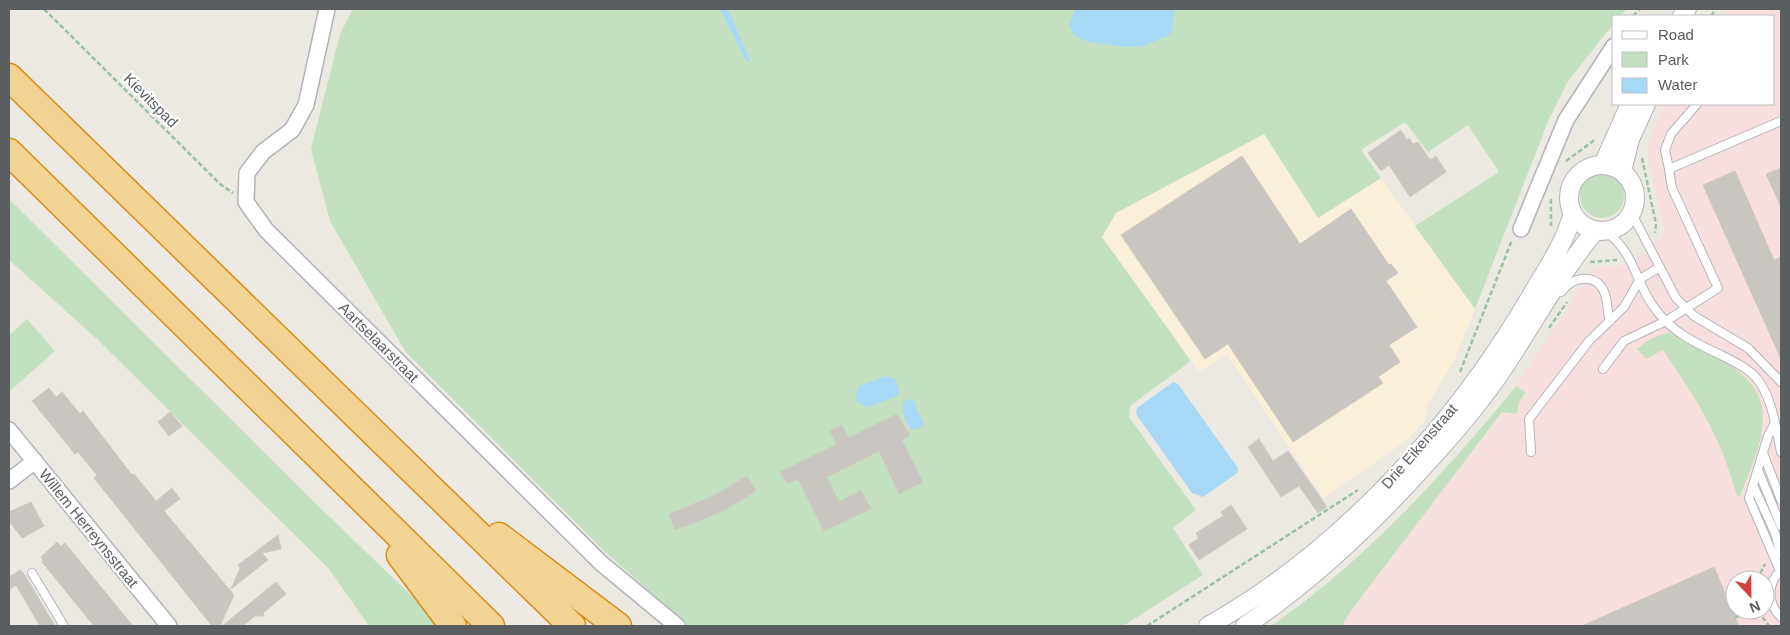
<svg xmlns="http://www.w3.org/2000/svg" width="1790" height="635" viewBox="0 0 1790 635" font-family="Arial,sans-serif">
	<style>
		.commercial { fill: #faf0d9 }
		.medical { fill: #f8dfdf; fill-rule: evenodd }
		.green { fill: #c3e1c1 }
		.water { fill: #a7d9f6 }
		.building { fill: #c9c5c1; stroke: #d0cac1 }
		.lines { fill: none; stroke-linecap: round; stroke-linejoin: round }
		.service-casing { stroke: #b2b5b8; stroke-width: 10 }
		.minor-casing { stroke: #b2b5b8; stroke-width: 18 }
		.tertiary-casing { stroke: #b2b5b8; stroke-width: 20 }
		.motorway-casing { stroke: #d88e16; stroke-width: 29 }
		.path { stroke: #9ac2a3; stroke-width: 2.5; stroke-dasharray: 5 2.5; stroke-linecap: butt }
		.service { stroke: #fff; stroke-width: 8 }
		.minor { stroke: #fff; stroke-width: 15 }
		.tertiary { stroke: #fff; stroke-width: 18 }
		.motorway { stroke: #f2d393; stroke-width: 26 }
		.labels { text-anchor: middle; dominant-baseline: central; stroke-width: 4.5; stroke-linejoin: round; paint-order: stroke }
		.street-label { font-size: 15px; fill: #5a5e61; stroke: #fff }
	</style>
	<rect width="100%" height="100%" fill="#ece9e2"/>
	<path class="commercial" d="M1264,133l54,84 63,-39 94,131 -21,52 -26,43 -3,16 -19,21 -83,57 -96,-144 -28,18 -97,-135 14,-24z"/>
	<path class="medical" d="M1728,9h53v617h-510l39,-27 89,-80 76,-82 41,-51 78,-118 27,-2 22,-11 16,-15 6,-10 -17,-70 1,-18 16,-38h109v-88h-52zM1735,580h30v30h-30z"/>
	<path class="green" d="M353,9h1274l-7,7h-6v7l-46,58 -19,38 -74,190 -60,-83 84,-54 -31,-47 -40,27 -23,-30 -44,28 20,28 -63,40 -54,-84 -148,79 -14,24 89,124 -61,45 -1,11 67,93 -23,18 30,47 -80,51h-434l-86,-76 -198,-199 -75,-130 -19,-72 29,-115z
		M1580 196a22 22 0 1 1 44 0a22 22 0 1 1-44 0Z
		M9,199l302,300 132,127h-74l-40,-57 -232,-230 -88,-79z
		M27,319l28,32 -45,40 -1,-56z
		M1669,332c19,14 40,21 60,33 57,35 29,82 11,132l-4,-3c-14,-56 -41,-97 -73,-144l-17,9 -9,-10 13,-10z
		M1516,386l10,6 -7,10 -2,12 -15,-2 -152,200 -8,14h-71c95,-66 172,-151 245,-240z"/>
	<path class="water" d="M720,9h8l22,51 -3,3z
		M1076,9h99l-3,22 -4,5 -25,10 -18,1 -37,-5 -14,-7 -5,-10z
		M886,376l9,3 4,11 -1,6 -31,11 -10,-5 -2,-6 4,-10z
		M1173,382l5,2 60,84 -1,5 -34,24 -11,-4 -56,-79 1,-6z
		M910,399l5,3 2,9 7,11 -2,5 -9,3c-8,-4 -11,-19 -10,-28z"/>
	<path class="building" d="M1401,130l6,10 2,-2 4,6 5,-2 12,18 6,-4 10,16 -36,25 -21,-32 -8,6 -13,-18z
		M1242,156l58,88 51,-35 38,56 2,-1 7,9 -12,8 31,46 -28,18 11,17 -22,15 5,6 -90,59 -65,-98 -23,15 -84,-124z
		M1781,168v39l-15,-33z
		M1735,171l39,89 7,-3v102l-78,-174z
		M49,388l7,9 6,-5 18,22 3,-3 49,64 2,-1 22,27 16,-13 8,11 -16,12 70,84 -14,31h-8l-118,-148 3,-3 -19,-23 -3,2 -43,-53z
		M170,412l12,14 -13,10 -11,-14z
		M897,414l13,21 -8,5 21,42 -24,12 -20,-43 -52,26 12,25 22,-12 10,19 -47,22 -26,-52 -11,5 -7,-12 57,-28 -7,-13 12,-6 6,13z
		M1259,439l14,22 15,-10 39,56 -9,6 -19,-27 -18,11 -33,-50z
		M747,476l9,15 -33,20 -48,19 -6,-16 46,-19z
		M31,502l13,24 -22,12 -13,-17v-9z
		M1231,505l16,24 -48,31 -10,-15 10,-7 -3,-5 27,-17 -2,-4z
		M278,535l3,14 -19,4 6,7 -37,29 9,-21 -2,-3z
		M57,542l4,4 4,-3 68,83h-39l-52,-64 1,-2 -2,-3z
		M1714,567l25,59h-157z
		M20,570l5,5 30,51h-15l-24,-41 -7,5v-13z
		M276,582l10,12 -23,19 1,3h-9l-12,10h-21z"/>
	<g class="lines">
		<g class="service-casing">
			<path id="service" d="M1669,169l-4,-19 6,-16 26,-30
				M1632,214l44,84 18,18 54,32 33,34
				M1605,231c31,22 30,53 51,79 16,22 41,34 65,45 13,7 28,13 37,25 15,20 18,49 23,72
				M1561,292c12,-16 36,-20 44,2 3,9 2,18 5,27
				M1603,369l21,-28 42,-20 52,-33 -46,-100 -3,-19 112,-48
				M1775,423l-7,13 -19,62 31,73
				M1531,452l-2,-33 60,-78 35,-34 16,-28 20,-12
				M1763,453l18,47
				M1758,470l23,56
				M1753,485l22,48 6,22
				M1781,570c-14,13 -14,34 0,47
				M32,573l32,53"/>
		</g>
		<g class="minor-casing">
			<path id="minor" d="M327,9l-21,96 -14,25 -29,22 -16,21 -1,29 20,28 335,333 76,63
				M1521,229l45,-109 48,-74
				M9,430l160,196
				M9,481l26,-20"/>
		</g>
		<g class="tertiary-casing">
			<path id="tertiary" d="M1682,16l5,-7
				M1569 198a33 33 0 1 1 66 0a33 33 0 1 1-66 0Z
				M1603,165l27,-61
				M1622,171l8,-32 16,-35
				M1208,626c132,-74 247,-200 323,-330 15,-26 33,-51 41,-80
				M1245,626c67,-45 124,-99 178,-159 26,-28 51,-57 73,-88 34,-49 61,-102 99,-148"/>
		</g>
		<g class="motorway-casing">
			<path id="motorway" d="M9,77l563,549
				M9,152l482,474
				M499,536l119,90
				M400,555l53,71"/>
		</g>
		<path class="path" d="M44,9l176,175 13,9
			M1633,16l7,-7
			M1711,16l5,-7
			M1642,158l14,66 -1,9
			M1566,161l30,-22
			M1551,199v27
			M1590,262l27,-2
			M1549,328l18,-26
			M1460,372l52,-132
			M1757,580l8,-16
			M1758,611l11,15
			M1735,617l27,-7
			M1147,626l211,-136"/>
		<use href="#service" class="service"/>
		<use href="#minor" class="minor"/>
		<use href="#tertiary" class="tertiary"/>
		<use href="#motorway" class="motorway"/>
	</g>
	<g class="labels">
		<g class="street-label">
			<text transform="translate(151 100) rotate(45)">Kievitspad</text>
			<text transform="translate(379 342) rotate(45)">Aartselaarstraat</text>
			<text transform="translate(1419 446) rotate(-49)">Drie Eikenstraat</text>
			<text transform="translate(89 528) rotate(51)">Willem Herreynsstraat</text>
		</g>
	</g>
	<rect width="1790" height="635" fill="none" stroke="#5a5e61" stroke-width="20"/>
	<rect x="1612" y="15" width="162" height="90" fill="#ffffff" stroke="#bdbfc0"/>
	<rect x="1622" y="31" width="25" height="8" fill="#ffffff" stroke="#bdbfc0"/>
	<text x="1658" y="40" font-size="15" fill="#5a5e61">Road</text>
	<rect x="1622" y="52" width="25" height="15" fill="#c3e1c1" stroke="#bdbfc0"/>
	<text x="1658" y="65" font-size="15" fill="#5a5e61">Park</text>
	<rect x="1622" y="78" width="25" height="15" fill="#a7d9f6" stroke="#bdbfc0"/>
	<text x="1658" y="90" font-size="15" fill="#5a5e61">Water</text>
	<g transform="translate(1750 595) rotate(158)"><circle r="24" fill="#ffffff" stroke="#bdbfc0"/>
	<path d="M0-4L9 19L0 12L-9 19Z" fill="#d73e3c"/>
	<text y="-8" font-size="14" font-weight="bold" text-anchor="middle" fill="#5a5e61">N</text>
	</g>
</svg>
